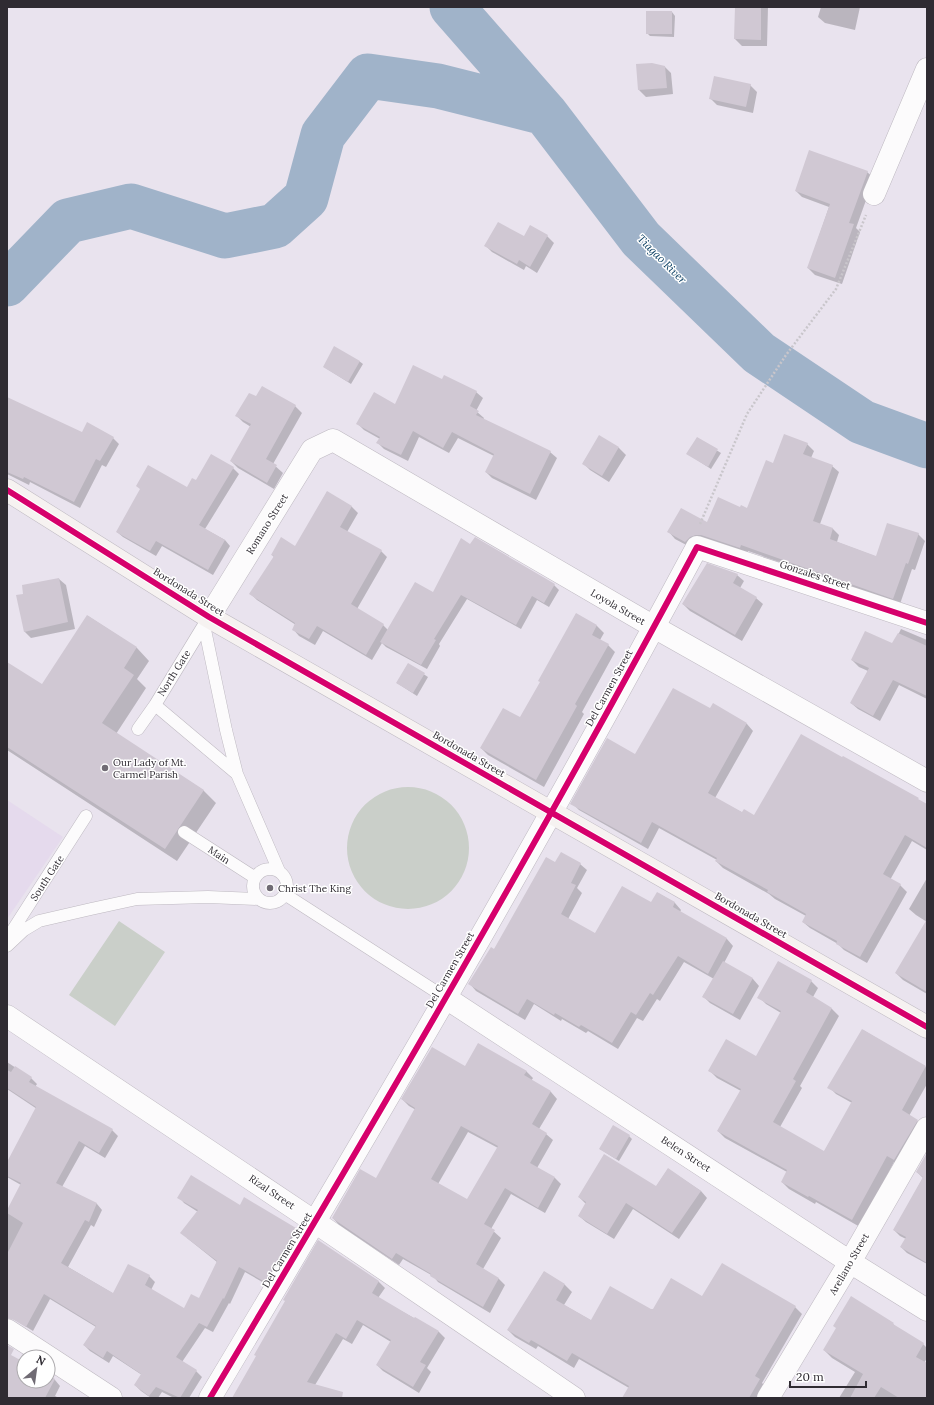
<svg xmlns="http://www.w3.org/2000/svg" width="934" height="1405" viewBox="0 0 934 1405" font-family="Lora,serif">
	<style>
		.built { fill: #e5daed }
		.green { fill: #cacfc9 }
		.shadow { fill: #0003; fill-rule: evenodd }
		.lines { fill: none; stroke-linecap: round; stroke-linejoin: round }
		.river { stroke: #a0b3c9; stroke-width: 45 }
		.building { fill: #d0c8d3; fill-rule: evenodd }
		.lane-casing { stroke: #beb9c1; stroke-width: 13 }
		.street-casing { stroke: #beb9c1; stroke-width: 23 }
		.secondary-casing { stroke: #beb9c1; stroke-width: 23 }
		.path { stroke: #c9c6cb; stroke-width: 2.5; stroke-dasharray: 2 2; stroke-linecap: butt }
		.lane { stroke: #fcfbfc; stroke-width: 12 }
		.street { stroke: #fcfbfc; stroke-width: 22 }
		.secondary { stroke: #f6f2f1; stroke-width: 22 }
		.cycleway-casing { stroke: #fff; stroke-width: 8 }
		.cycleway { stroke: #d6006c; stroke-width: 6 }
		.poi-dot { fill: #706b74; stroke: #fff; stroke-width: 1.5 }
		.labels { text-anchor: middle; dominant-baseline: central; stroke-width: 3; stroke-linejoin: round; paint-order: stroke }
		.street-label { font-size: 10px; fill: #2f2b32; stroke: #fff }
		.poi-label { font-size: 10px; fill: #2f2b32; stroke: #fff; text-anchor: start }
		.water-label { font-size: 11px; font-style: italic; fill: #073c60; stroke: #fff }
	</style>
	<rect width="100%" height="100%" fill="#e9e3ee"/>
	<path class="built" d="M7,800l56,37 -56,82z"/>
	<path class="green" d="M347 848a61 61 0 1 1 122 0a61 61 0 1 1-122 0Z
		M119,921l46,31 -50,74 -46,-31z"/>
	<path class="shadow" d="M736,7h32l-1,39h-25l-7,-7z
		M821,7h39l-5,23 -30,-7 -7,-6z
		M672,12l3,4 -1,21 -24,-1 -3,-3z
		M664,66l7,7 2,21 -27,3 -7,-7z
		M750,85l7,7 -4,21 -36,-8 -7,-7z
		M867,172l7,6 -18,50 4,4 -18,52 -27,-9 -7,-7 21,-61 -27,-10 -6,-6z
		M547,236l7,7 -17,30 -11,-7 -2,4 -32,-18 -6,-6z
		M359,361l4,3 -12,20 -27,-17z
		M443,381l33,11 7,6 -7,13 8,7 -1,2 67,32 7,6 -21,42 -44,-22 -6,-6 8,-16 -36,-18 -9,15 -30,-16 -11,24 -24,-12 -6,-6 2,-4 -16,-9 -6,-6z
		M256,398l39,8 7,7 -29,51 10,9 -9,16 -36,-21 -7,-7 20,-34 -8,-5 -6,-6z
		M7,403l75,30 31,5 6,6 -13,23 -4,-2 -22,43 -50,-26 -1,3 -22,-11z
		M600,437l19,11 7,7 -17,27 -19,-12 -7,-7z
		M697,438l24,15 -10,16 -23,-15z
		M807,444l7,7 -3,7 21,8 7,6 -19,52 13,5 6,6 -2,7 40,15 41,-23 7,7 -10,29 -3,-1 -12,35 -152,-53 -1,3 -55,-6 -17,-9 -6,-7 38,-9 33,-14h7l26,-45z
		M211,456l22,12 6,6 -34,55 20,11 5,6 -17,29 -51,-29 -6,10 -33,-19 -6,-5 70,-43 9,-8z
		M327,492l25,15 6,6 -11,19 34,19 6,6 -30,52 26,16 5,5 45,-37 38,-47 83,39 5,5 -10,17 -12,-7 -16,29 -54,-30 -28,45 1,2 -13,23 -41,-22 -4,-4 -10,17 -49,-29 -8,14 -16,-9 -6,-7 3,-4 -39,-25 -6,-6 23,-37 -2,-2 24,-8z
		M737,575l7,6 -4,7 16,10 7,6 -21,37 -52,-30 -7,-7z
		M59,579l7,6 9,44 -44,9 -7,-7 1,-37z
		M576,614l21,12 7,7 -4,7 8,5 7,7 -33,60 2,2 -40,73 -56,-32 -7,-7 39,-29 21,-36z
		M88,616l49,32 12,13 -12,18 9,9 -30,46 87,56 13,13 -39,58 -170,-111v-87l35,23z
		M901,629l26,11v59l-28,-14 -19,36 -22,-12 -7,-6 17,-32 -9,-4 -7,-7 41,-15z
		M408,664l20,13 -11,19 -20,-13z
		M710,710l37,14 6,7 -38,67 28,15 11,3 173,-10v44l-15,-9 -22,39 10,5 7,7 -40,71 -23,-13 -6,-6 -28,-16 -7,-6 3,-6 -31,-17 -6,-5 -46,-26 -7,-7 1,-1 -58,-32 -11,21 -69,-39 -7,-7 64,-48z
		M555,863l25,1 7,6 -10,18 5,5 -14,26 27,16 57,-32 6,-10 17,10 6,7 -1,2 47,27 6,7 -9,17 29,16 6,7 -19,34 -30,-17 -7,-7 11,-17 -30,-17 -24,39 -3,-2 -14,22 -6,-3 -19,31 -30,-18 -2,2 -24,-14 -1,2 -27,-17 -9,16 -49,-29 -6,-7z
		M927,878v116l-24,-14 -7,-7 31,-51 -11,-7 -7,-6z
		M811,981l7,7 -5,9 19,12 7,7 -39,70 2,2 -22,39 44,25 28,-49 -16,-9 -7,-7 34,-57 64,38v16l-18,32 8,5 7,7 -23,38 -7,-4 -34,65 -44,-25 -1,2 -26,-15 -7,-7 5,-10 -62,-34 -7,-7 23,-40 -24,-13 -7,-7 47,-13 24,-45 -15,-9 -7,-7z
		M7,1062l24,16 6,6 -2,3 77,43 6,6 -13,22 -20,-12 -23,41 35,17 5,6 -8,17 -3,-2 -23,42 46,27 35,-18 6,6 -4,8 33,19 16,-9 17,-38 -30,-24 11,-26 -14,-9 -5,-6 61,9 4,-7 52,30 6,6 -31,52 -26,-15 -15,32 -1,-1 -16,29 -8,-4 -23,34 14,9 6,6 -13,21h-15l-12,-6 -4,6h-7l-10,-7 -6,-6 7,-10 -29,-19 -4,7 -19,-12 -6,-6 12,-18 -46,-28 -17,32 -26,-16v-103l14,-27 -14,-8v-13l30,-55 -30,-20z
		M466,1067l60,4 7,7 -2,3 20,11 6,7 -18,30 7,5 7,6 -16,28 18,10 6,6 -16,29 -34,-19 -20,35 10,9 -18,31 16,10 6,6 -15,28 -52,-31 -5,-6 -30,-17 -4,6 -60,-40 -6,-7 43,-38 40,-70 -7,-4 -7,-7zM468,1132l30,16 -30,53 -30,-17z
		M629,1136l3,3 -13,22 -19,-12z
		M927,1155v109l-20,-11 -6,-6 5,-8 -6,-3 -6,-6 29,-52 -6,-6z
		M668,1169l33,22 6,7 -28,41 -46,-30 -19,30 -28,-17 -7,-6 7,-12 -7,-7 77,-10z
		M544,1272l21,13 7,7 -8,13 28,16 59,-11 52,-12 92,9 7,7 -40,69 4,4 -6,11h-133l2,-10 -50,-29 -5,9 -36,-22 -2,3 -21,-12 -7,-7z
		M378,1281l7,7 -7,10 61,34 6,6 -18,30 4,4 -12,21 -36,-22 -6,-6 14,-23 -28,-17 -11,19 -9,-5 -31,51 -42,8h-38z
		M893,1324l5,5 25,15 4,4v10l-3,5 3,2v33h-88l16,-26 -23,-14 -8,-8z
		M7,1359l17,4v18h24v-5l7,4 5,6 -5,10 4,2h-52z"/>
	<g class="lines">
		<path class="river" d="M452,7l93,106 96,126 118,114 103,69 65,24
			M7,284l61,-63 63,-15 94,30 50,-10 31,-28 17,-63 45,-59 70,10 107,27"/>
	</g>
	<path class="building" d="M735,7h26v33l-27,-1z
		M646,11h26v23h-26z
		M652,63l13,3 2,22 -29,2 -2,-26z
		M714,76l37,8 -5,23 -37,-8z
		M809,150l59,21 -19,52 5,1 -19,54 -28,-10 23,-64 -35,-13z
		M498,222l26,14 6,-11 18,10 -18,32 -11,-7 -2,4 -33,-18z
		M334,346l26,15 -12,21 -25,-15z
		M413,365l29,14 2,-4 33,16 -7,15 9,5 -3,4 75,36 -21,43 -45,-22 9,-18 -42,-22 -9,16 -30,-17 -12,24 -25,-12 4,-6 -24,-13 18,-32 21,12z
		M262,386l34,19 -30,54 11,6 -10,18 -37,-22 21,-37 -16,-8 14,-23 7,3z
		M7,397l75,35 5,-10 27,15 -14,24 -4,-2 -22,43 -50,-25 -1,2 -16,-7z
		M784,434l24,9 -5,11 30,11 -20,56 20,7 -3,11 46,17 11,-33 32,10 -11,31 -2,-1 -13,36 -152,-54 -1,3 -39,-13h-5l-6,2 -5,5 -18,-10 14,-24 26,14 11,-25 22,10 1,-2 6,3 19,-48 7,3z
		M599,435l20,12 -17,29 -20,-12z
		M697,437l21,12 -10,18 -22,-13z
		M211,454l23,13 -35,58 26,15 -17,30 -52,-29 -6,10 -34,-19 24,-43 -4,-3 12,-21 39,22 5,-9 4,2z
		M327,491l25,15 -12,21 42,23 -31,54 33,20 -18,31 -49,-29 -8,13 -17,-9 3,-7 -46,-29 25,-38 -3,-1 10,-18 14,9z
		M475,537l80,47 -11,19 -12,-7 -16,29 -55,-30 -27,44 2,1 -15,25 -41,-23 35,-60 18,10 28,-54 9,6z
		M707,563l31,11 -5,9 24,14 -22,38 -53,-31z
		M59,578l9,44 -44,10 -8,-37 7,-1 -1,-9z
		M576,613l21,12 -5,10 17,9 -34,60 2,2 -41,74 -56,-32 23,-40 17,9 20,-35 -2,-1z
		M87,615l50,32 -13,21 10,7 -32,48 102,67 -39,59 -158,-102v-85l35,22z
		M865,631l27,12 6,-10 29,13v50l-34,-16 -20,36 -23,-13 19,-35 -18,-8z
		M408,663l17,10 -12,20 -17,-10z
		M673,688l37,20 3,-5 34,20 -39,70 34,19 2,-3 10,6 47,-81 41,23 1,-1 76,42 -1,1 9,5v44l-22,-13 -22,39 18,10 -41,73 -24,-13 1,-3 -35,-19 4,-8 -39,-22 1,-2 -53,-29 2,-3 -65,-36 -11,21 -71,-39 37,-66 28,16z
		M561,852l20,11 -10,20 5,2 -15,29 34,19 27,-47 29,16 6,-10 18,10 -2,5 54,31 -19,36 -30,-18 -25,39 -3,-2 -14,22 -5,-3 -19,31 -31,-18 -2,2 -24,-14 -1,2 -27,-16 -9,15 -50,-30 23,-37 3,2 52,-92 9,5z
		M927,919v73l-32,-19z
		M723,961l30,17 -20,36 -31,-17z
		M778,961l34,19 -6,12 26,16 -39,71 3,2 -23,41 51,29 28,-50 -25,-13 35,-59 64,37 -24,44 16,10 -24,40 -7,-4 -35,64 -43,-24 -1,1 -27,-15 6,-12 -70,-39 24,-42 -33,-18 18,-32 30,17 25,-45 -24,-13z
		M478,1043l49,28 -3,4 27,16 -19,33 15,9 -17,30 25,14 -17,31 -33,-20 -21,36 11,6 -19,34 23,14 -16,29 -53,-31 1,-2 -35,-21 -4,6 -60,-41 28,-49 16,9 39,-70 -14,-9 31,-52 33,19zM461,1126l37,20 -31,53 -36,-20z
		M15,1066l17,11 -3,5 84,47 -14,24 -20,-12 -23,42 41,20 -8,19 -4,-2 -24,43 52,30 15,-29 22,11 -5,10 39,23 7,-14 8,4 18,-37 -37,-28 18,-23 -21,-12 14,-23 49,30 4,-8 52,31 -31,54 -26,-15 -15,32 -1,-1 -16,29 -8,-4 -23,34 21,13 -17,28 -24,-11 -7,9 -15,-11 7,-11 -34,-23 -4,7 -20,-13 13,-19 -52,-32 -18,33 -12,-7 -7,-2v-64l16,-31 -16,-10v-3l14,-27 -14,-7v-14l29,-55 -29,-19v-18l4,2z
		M613,1125l17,10 -14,24 -17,-10z
		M927,1153v110l-27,-16 6,-10 -13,-7 30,-53 -7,-5z
		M604,1154l52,32 12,-18 33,23 -29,42 -46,-30 -19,31 -29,-18 8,-14 -8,-5z
		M318,1240l61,41 -7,12 42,25 1,-1 24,14 -19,31 6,3 -13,22 -37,-22 15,-25 -34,-20 -11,19 -10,-6 -29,49 36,10 -1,6h-110l24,-42 -2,-1 31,-54 -2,-1z
		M722,1263l74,43 -41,70 5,3 -11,19h-127l7,-12 -57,-33 -5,8 -36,-21 -2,3 -22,-13 37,-59 21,13 -9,16 35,20 19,-34 41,23h2l18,-31 31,18z
		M851,1296l43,27 -1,1 31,19 -8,14 11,6v35h-28l-18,-11 -7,11h-24l13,-24 -40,-24 13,-22 -3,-2z
		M7,1345l7,4 -3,6 13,7v19h24v-6l7,4 -10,19h-38z"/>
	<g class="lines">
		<g class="lane-casing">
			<path id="lane" d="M204,625l22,105 11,44 42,97
				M155,705l82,69
				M138,729l17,-24 50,-82
				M184,832l70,45
				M253 886a17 17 0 1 1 34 0a17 17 0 1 1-34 0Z
				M286,895l160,103
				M7,939l79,-123
				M7,946l17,-16 15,-9 52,-12 46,-10 71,-2 51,2"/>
		</g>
		<g class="street-casing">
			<path id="street" d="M874,194l53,-125
				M209,617l103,-167 21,-10 321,187 273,154
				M446,998l404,264 77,48
				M7,1016l308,206 259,176
				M7,1330l104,68
				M210,1398c168,-281 333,-563 487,-851l230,76
				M768,1398l82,-136 77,-134"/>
		</g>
		<g class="secondary-casing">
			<path id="secondary" d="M7,490l202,127 718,410"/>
		</g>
		<path class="path" d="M700,524l47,-110 39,-59 50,-66 30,-74"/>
		<use href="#lane" class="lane"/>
		<use href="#street" class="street"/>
		<use href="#secondary" class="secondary"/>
		<g class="cycleway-casing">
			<path id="cycleway" d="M7,490l202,127 718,410
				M210,1398c168,-281 333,-563 487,-851l230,76"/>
		</g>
		<use href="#cycleway" class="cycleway"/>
	</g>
	<g class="poi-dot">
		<circle cx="105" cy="768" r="4"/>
		<circle cx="270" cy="888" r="4"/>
	</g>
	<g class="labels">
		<g class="street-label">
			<text transform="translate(267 524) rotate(-58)">Romano Street</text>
			<text transform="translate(815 575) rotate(18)">Gonzales Street</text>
			<text transform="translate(189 592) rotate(32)">Bordonada Street</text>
			<text transform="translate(618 607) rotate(30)">Loyola Street</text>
			<text transform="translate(174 673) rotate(-58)">North Gate</text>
			<text transform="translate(609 688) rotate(-61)">Del Carmen Street</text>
			<text transform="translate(469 754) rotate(30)">Bordonada Street</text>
			<text transform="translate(219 855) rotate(33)">Main</text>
			<text transform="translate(47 878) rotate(-57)">South Gate</text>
			<text transform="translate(751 915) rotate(30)">Bordonada Street</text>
			<text transform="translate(450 970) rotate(-60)">Del Carmen Street</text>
			<text transform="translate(686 1154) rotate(33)">Belen Street</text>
			<text transform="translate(272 1192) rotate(34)">Rizal Street</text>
			<text transform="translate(287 1250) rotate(-59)">Del Carmen Street</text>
			<text transform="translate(849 1264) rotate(-60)">Arellano Street</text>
		</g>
		<g class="poi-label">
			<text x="113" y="762">Our Lady of Mt.<tspan x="113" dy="12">Carmel Parish</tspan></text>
			<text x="278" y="888">Christ The King</text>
		</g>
		<g class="water-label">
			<text transform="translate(662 259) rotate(45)">Tiagao River</text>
		</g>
	</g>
	<rect width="934" height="1405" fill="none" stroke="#2f2b32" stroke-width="16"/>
	<g transform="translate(36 1369) rotate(29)"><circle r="19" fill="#ffffff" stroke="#acaaad"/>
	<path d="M0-3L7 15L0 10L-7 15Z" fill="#706b74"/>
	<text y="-6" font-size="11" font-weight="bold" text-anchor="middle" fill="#2f2b32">N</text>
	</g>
	<path d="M790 1381v6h76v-6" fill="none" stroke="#2f2b32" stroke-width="2"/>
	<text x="796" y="1381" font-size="12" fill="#2f2b32" stroke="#ffffff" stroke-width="3" paint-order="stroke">20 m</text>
</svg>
